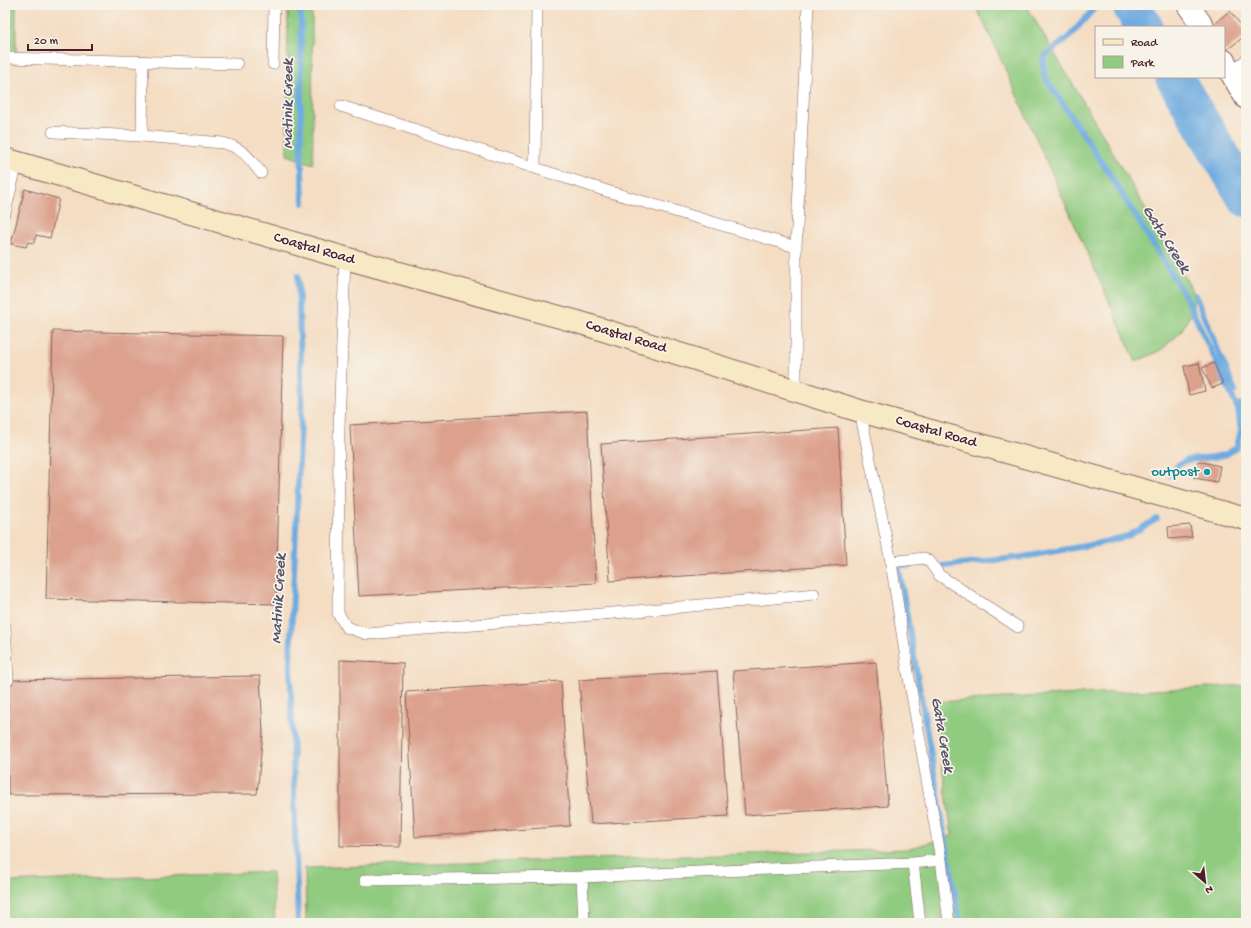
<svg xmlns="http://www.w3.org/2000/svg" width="1251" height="928" viewBox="0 0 1251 928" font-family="'Gochi Hand',sans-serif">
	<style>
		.green { fill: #90cb80; stroke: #6d7556 }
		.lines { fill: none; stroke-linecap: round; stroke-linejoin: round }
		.stream { stroke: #6eabe0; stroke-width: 6 }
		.river { stroke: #6eabe0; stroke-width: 38 }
		.building { fill: #dca18d }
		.lane-casing { stroke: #866260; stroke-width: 12 }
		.street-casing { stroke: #866260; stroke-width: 24 }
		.secondary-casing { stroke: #866260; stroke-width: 24 }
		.lane { stroke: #fff; stroke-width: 11 }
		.street { stroke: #fff; stroke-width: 22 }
		.secondary { stroke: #f7e9c3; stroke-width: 22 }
		.culture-dot { fill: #0f9aa8; stroke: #f7f3e8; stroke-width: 1.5 }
		.labels { text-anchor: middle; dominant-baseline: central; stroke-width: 3.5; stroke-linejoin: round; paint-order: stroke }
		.street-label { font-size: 15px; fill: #4a1f2b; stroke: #f7f3e8 }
		.culture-label { font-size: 15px; fill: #0d838f; stroke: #f7f3e8; text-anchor: end }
		.water-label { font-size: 16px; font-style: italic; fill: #57506a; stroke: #f7f3e8 }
	</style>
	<rect width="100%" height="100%" fill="#f7f3e8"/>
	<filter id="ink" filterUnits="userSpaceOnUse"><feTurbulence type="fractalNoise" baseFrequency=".025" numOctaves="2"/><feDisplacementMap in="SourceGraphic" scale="8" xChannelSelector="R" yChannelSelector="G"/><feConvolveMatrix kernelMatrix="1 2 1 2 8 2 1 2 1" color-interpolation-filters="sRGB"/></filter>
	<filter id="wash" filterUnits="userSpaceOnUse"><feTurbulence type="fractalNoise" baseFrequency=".012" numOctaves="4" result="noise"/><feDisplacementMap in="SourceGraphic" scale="16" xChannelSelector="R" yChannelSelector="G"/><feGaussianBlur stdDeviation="0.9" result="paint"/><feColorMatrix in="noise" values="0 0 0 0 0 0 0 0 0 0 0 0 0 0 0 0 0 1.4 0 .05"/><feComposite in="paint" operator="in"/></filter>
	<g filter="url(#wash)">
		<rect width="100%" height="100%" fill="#f4ddc2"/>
		<path class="green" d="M5,5h11v59l-11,-4z
			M288,5h24l1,159 -26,-9z
			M975,5h51l68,115 101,175 -4,19 -11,19 -19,17 -25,12 -143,-320z
			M1246,685v238h-940l-1,-55 602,-19 45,-13 -19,-134z
			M272,872l3,51h-270v-41z"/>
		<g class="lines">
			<path class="stream" d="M301,5v138l2,60
				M1097,5l-27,31 -25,20 -2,8 2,13 62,93 79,127 52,112 3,21 -4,17 -10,7 -13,3 -27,3 -9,5 -8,10
				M1195,295l40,96
				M1240,404l6,15
				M910,566l-12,-2 62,359
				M934,567l89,-10 73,-13 32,-8 29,-17
				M298,923l-8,-263 12,-262 -4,-122"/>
			<path class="river" d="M1131,5l13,22
				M1174,77l72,121"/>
		</g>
		<g id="blocks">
			<path class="building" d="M1230,11l16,21v3l-22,17v-25h-15z
				M25,189l34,10 -9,39 -14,-3 -2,8 -6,-1 -2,5 -15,-3z
				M53,331l230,5 -7,268 -230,-5z
				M1199,363l6,28 -16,4 -5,-29z
				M1214,363l9,21 -11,4 -10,-20z
				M587,411l9,172 -237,13 -9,-171z
				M838,428l8,137 -236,16 -9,-137z
				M1198,461l22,5 -3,16 -23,-4z
				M1190,525l2,12 -23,2 -1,-12z
				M340,660l63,3 -3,184 -60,-1z
				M876,662l12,144 -143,9 -12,-144z
				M717,671l11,145 -137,8 -12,-144z
				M260,676l3,56 -6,62 -249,1v-115z
				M561,681l9,145 -155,11 -9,-145z"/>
		</g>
	</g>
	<g filter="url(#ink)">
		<use href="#blocks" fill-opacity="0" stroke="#866260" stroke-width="1"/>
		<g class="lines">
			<g class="lane-casing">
				<path id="lane" d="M5,58l232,6
					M273,64l1,-59
					M1231,72l15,-12
					M341,106l266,85 189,56
					M53,132l89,4 81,7c20,5 26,15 38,30
					M142,136l1,-75
					M535,168l2,-163
					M5,212l12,-49
					M345,258l-6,169 -1,186 8,14 21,7c149,-13 298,-24 447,-40
					M796,390v-143l12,-242
					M860,411l31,151 18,116 32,182 8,63
					M891,562l33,-4 6,4 9,13 79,52
					M5,627l3,53
					M582,877l2,46
					M365,880l217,-3 331,-14
					M920,923l-7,-60 28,-3"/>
			</g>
			<g class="street-casing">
				<path id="street" d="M1188,5l15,22
					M1224,61l22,37"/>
			</g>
			<g class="secondary-casing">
				<path id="secondary" d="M5,159l340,99 233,64 282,89 386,108"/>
			</g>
			<use href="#lane" class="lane"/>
			<use href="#street" class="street"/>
			<use href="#secondary" class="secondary"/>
		</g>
	</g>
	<circle class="culture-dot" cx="1207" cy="472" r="4"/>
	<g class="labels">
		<g class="street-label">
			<text transform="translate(314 249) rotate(16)">Coastal Road</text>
			<text transform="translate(626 337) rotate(17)">Coastal Road</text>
			<text transform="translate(936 432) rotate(16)">Coastal Road</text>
		</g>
		<g class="culture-label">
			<text x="1199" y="472">outpost</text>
		</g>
		<g class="water-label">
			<text transform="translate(289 104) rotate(-90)">Matinik Creek</text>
			<text transform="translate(1165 240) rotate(58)">Gata Creek</text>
			<text transform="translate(280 599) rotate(-87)">Matinik Creek</text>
			<text transform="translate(941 735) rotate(80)">Gata Creek</text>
		</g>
	</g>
	<rect width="1251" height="928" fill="none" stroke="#f7f3e8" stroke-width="20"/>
	<rect x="1095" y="26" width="130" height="52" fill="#f7f3e8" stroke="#b29e9c"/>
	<rect x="1103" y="39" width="20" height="6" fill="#f7e9c3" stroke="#b29e9c"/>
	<text x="1131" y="46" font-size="12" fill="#4a1f2b">Road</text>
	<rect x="1103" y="56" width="20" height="12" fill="#90cb80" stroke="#b29e9c"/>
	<text x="1131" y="66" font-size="12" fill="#4a1f2b">Park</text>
	<g transform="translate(1205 882) rotate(152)" stroke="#f7f3e8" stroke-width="3" paint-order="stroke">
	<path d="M0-3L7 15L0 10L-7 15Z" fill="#4a1f2b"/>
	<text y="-6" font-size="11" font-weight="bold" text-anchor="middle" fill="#4a1f2b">N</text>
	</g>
	<path d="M28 44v6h64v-6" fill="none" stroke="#4a1f2b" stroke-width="2"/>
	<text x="34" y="44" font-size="12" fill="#4a1f2b" stroke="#f7f3e8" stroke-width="3" paint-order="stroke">20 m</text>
</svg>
